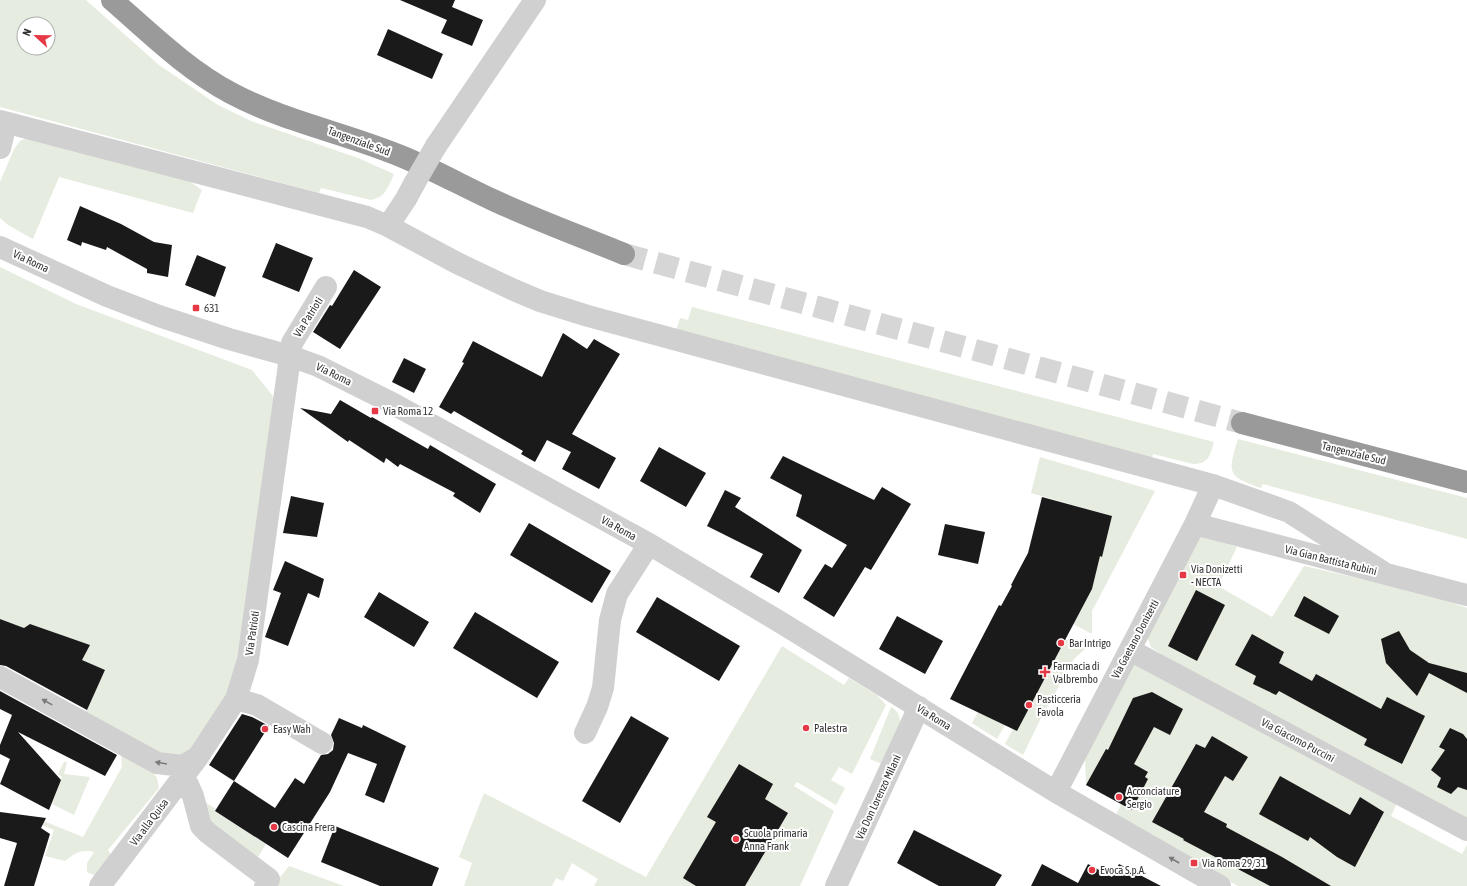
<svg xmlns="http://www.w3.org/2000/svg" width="1467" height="886" viewBox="0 0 1467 886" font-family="'Asap Condensed',sans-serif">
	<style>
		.green { fill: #e6ecdf; fill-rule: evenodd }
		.building { fill: #1a1a1a }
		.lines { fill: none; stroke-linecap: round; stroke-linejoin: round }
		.highway-tunnel { stroke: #d6d6d6; stroke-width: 22; stroke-dasharray: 22 11; stroke-linecap: butt }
		.minor { stroke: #d0d0d0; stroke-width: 22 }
		.highway { stroke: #9a9a9a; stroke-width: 22 }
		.minor-bridge { stroke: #d0d0d0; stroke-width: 22 }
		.oneway { fill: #7a7a7a }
		.poi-dot { fill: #e63946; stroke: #fff; stroke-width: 1.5 }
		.labels { text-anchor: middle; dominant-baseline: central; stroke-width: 4; stroke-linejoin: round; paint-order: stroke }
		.street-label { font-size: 11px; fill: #333; stroke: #fff }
		.poi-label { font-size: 11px; fill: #333; stroke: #fff; text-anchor: start }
	</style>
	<rect width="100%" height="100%" fill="#fff"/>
	<path class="green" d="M0,0h86l73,65 59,40 33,16 107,37 36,16c-6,13 -8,23 -23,26l-50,-12 -2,5 -319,-86zM24,24h24v24h-24z
		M27,138l162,43 13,9 -9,23 -134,-36 -26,62 -25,-14 -8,-7v-36l14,-33 6,-8z
		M0,267l76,37 176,66 24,30 -22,167 -23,124 -31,58 -32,10 -85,-42 22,-46 -23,-11 8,-15 -60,-21 -6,4 -24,-9z
		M692,307l522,135c-4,13 -5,22 -21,22l-40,-10 -1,5 -476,-128 4,-13 8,2z
		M1238,439l229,59v41l-204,-55 -2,4c-35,-12 -33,-16 -23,-49z
		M1040,457l115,34 -63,120v23l-19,-10 27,-68h2l10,-40 -81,-23z
		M1198,534l39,13 -19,39 54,31 32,-51 122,27 41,15v210l-297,-158 -19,-13 -5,-13z
		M1065,639l20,10 -11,10 -33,59 -18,37 -18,-11 8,-15 4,2z
		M782,646l62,39 5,-7 28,17 9,10 -34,69 -13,-7 -8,13 14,8 -9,17 -39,-23 -3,4 40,25 -34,75h-206l4,-7 -26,-16 -9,18 -7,-3 -4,8h-88l8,-23 -13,-6 25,-64 162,84z
		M1134,661l263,142 -6,13 71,38 5,-9v41h-229l-123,-69 6,-13 -35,-19 -1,-26z
		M891,707c7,4 9,8 9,16l-18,41 -12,-5z
		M978,712l27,13 -8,14 -25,-16z
		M121,754l31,17 5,7 2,10 -51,62 3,5 -15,21 -9,-4v-9l7,-11c-15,-3 -18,1 -29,9l-20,-5 9,-26 -14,-6 1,-4 42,17 39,-70z
		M64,762h3l-3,12 26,3 -16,38 -22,-11 10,-27 -4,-3z
		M198,798l18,11 -1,2 51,33 -8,13 -42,-23z
		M289,866l55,20h-71z"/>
	<path class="building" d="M400,0h55l-3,7 31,13 -11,26 -31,-13 6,-13z
		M388,29l55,25 -11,25 -55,-24z
		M80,206l41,18 33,18 18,3 -4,32 -21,-4v-4l-40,-22 -1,3 -24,-8 -1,4 -14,-6z
		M276,243l37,15 -14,34 -37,-15z
		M197,255l29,12 -11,30 -30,-12z
		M354,270l27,17 -41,62 -27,-17 17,-27 2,1z
		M563,333l24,16 7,-10 26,15 -48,80 44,24 -17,31 -37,-20 9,-17 -24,-12 -12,22 -14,-8 2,-3 -69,-40 -3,3 -12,-7 25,-44 -2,-1 11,-21 69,36z
		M404,358l22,11 -12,24 -22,-11z
		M340,400l31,18 1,-1 56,32 2,-4 66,39 -16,29 -27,-17 2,-3 -55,-29 -2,3 -12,-9 -2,5 -35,-23 -1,2 -48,-34 31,6z
		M659,447l47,26 -20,34 -46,-26z
		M783,456l91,44 8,-13 29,17 -40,66 -6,-3 -31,50 -31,-19 22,-34 7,4 15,-23 -51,-29 6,-21 -32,-17z
		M725,490l16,8 -6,9 67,43 -23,43 -29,-16 13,-23 -56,-28z
		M291,496l33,7 -7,34 -34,-4z
		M1042,497l70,19 -10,41 -2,-1 -8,33 -75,142 -67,-32 49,-94 2,1 11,-20 -1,-1 17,-32z
		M529,523l82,48 -19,32 -82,-48z
		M945,524l40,8 -7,32 -40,-9z
		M285,561l39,18 -5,19 -11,-5 -20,53 -23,-9 16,-44 -8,-3z
		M1196,590l29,15 -28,56 -29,-15z
		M379,592l50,30 -15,25 -50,-30z
		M1304,596l35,20 -10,18 -35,-18z
		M657,597l83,49 -21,35 -83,-49z
		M475,612l84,50 -22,36 -84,-50z
		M897,616l46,25 -18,33 -46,-25z
		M0,619l24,9 6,-4 60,21 -8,15 23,10 -18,40 -81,-44 -6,-1z
		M1399,631l11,19 19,13 38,10v20l-38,-20 -12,23 -31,-33 -5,-24z
		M1252,634l32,18 -5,11 33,18 4,-7 65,35 6,-12 38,19 -23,48 -38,-19 3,-6 -88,-48 -3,4 -23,-11 3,-8 -21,-11z
		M0,691l117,64 -12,21 -87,-44 43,48 -12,30 -49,-26 10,-25 -10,-5v-9l12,-30 -12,-6z
		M1152,692l31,17 -13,26 -16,-8 -20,37 14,8 -3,5 3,2 -16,31 -46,-25 20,-36 2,1 25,-52z
		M242,714l10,3 17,9 -35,55 -25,-16z
		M631,716l38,22 -49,85 -38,-22z
		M339,718l23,10 1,-3 43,21 -22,57 -19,-8 12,-31 -29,-11 -18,39 -42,66 -73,-47 19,-30 41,27 20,-30 9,6 17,-29 7,-1 5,-4 1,-7 -3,-8z
		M1450,728l13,6 4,5v51l-9,-3 -7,7 -14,-7 4,-9 -10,-8 14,-20 -6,-3z
		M1212,736l36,21 -15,24 -8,-5 -21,36 23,12 -1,3 56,30 49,29h-61l-87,-46 1,-1 -32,-17 44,-78 9,4z
		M739,764l34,20 -8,15 23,14 -43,73h-49l-13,-8 33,-56 -9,-5z
		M1280,776l70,39 10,-18 24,15 -29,55 -18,-10 -27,-20 -2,4 -49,-27z
		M0,812l46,6 -5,10 9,6 -16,52h-30l13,-43 -17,-5z
		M335,826l104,42 -7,18h-52l-59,-24z
		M914,830l88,45 -7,11h-56l-42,-23z
		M1042,864l36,19 10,-19 24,13 7,-13 42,22h-130z"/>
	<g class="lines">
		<path class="highway-tunnel" d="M624,254l618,169"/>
		<path class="minor" d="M0,121l367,96 21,9 69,37 57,27 26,11 48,15 625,169 76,27 97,62
			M436,146l99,-146
			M0,148l3,-12 1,-14
			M388,226l18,-27 8,-15
			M0,247l107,49 52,20 70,23 61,17 28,10 70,35 261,143 131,78 276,170 164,94
			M1195,524l272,71
			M1130,650l337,180
			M0,677l157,86 26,3 15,-9
			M236,699l21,6 65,38
			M585,733l12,-26 6,-19 7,-68 7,-26 32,-50
			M184,776l9,20 8,30 7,7 61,46 -4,7
			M1056,792l139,-268 18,-39
			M100,886l98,-129 38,-58 12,-39 44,-317 34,-56
			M836,886l83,-179"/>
		<path class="highway" d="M112,0c38,33 74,69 119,93 54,29 115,40 172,64 31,13 60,29 90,43 43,20 87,36 131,54
			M1242,423l225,59"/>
		<path class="minor-bridge" d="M414,184l22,-38"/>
	</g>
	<defs><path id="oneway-solid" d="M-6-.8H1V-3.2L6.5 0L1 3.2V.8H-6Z"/></defs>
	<g class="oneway">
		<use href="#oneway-solid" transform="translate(47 702) rotate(-151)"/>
		<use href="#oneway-solid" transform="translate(161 763) rotate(-170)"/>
		<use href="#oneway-solid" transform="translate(1174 860) rotate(-150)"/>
	</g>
	<g class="poi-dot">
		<rect x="192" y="304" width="8" height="8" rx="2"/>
		<rect x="371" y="407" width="8" height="8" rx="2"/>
		<rect x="1179" y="571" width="8" height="8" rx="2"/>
		<circle cx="1061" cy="643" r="4"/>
		<path d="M1043 666h4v4h4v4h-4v4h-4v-4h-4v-4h4z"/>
		<circle cx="1029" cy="705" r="4"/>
		<circle cx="806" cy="728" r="4"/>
		<circle cx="265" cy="729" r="4"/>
		<circle cx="1119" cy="797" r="4"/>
		<circle cx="274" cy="827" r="4"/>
		<circle cx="736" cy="839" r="4"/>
		<rect x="1190" y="859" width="8" height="8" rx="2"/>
		<circle cx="1092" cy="870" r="4"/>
	</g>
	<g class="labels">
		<g class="street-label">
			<text transform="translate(359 141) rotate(20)">Tangenziale Sud</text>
			<text transform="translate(31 261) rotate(25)">Via Roma</text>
			<text transform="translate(308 317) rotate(-58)">Via Patrioti</text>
			<text transform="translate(334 374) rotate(26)">Via Roma</text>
			<text transform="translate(1354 453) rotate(14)">Tangenziale Sud</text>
			<text transform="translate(619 528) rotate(29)">Via Roma</text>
			<text transform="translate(1331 560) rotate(14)">Via Gian Battista Rubini</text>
			<text transform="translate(252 633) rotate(-82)">Via Patrioti</text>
			<text transform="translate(1135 639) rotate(-62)">Via Gaetano Donizetti</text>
			<text transform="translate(934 717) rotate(32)">Via Roma</text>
			<text transform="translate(1298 740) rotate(28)">Via Giacomo Puccini</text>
			<text transform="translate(878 797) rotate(-65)">Via Don Lorenzo Milani</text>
			<text transform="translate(149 822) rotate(-53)">Via alla Quisa</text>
		</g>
		<g class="poi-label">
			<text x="204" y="308">631</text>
			<text x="383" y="411">Via Roma 12</text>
			<text x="1191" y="569">Via Donizetti<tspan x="1191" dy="13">- NECTA</tspan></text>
			<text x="1069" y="643">Bar Intrigo</text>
			<text x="1053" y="666">Farmacia di<tspan x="1053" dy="13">Valbrembo</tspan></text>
			<text x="1037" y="699">Pasticceria<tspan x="1037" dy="13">Favola</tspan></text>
			<text x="814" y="728">Palestra</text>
			<text x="273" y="729">Easy Wah</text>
			<text x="1127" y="791">Acconciature<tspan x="1127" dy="13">Sergio</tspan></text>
			<text x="282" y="827">Cascina Frera</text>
			<text x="744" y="833">Scuola primaria<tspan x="744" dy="13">Anna Frank</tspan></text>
			<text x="1202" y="863">Via Roma 29/31</text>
			<text x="1100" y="870">Evoca S.p.A.</text>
		</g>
	</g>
	<g transform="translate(36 36) rotate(292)"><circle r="19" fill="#ffffff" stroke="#adadad"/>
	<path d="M0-3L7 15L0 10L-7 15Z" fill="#e63946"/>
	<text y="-6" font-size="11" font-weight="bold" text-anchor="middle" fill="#333333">N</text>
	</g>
</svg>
